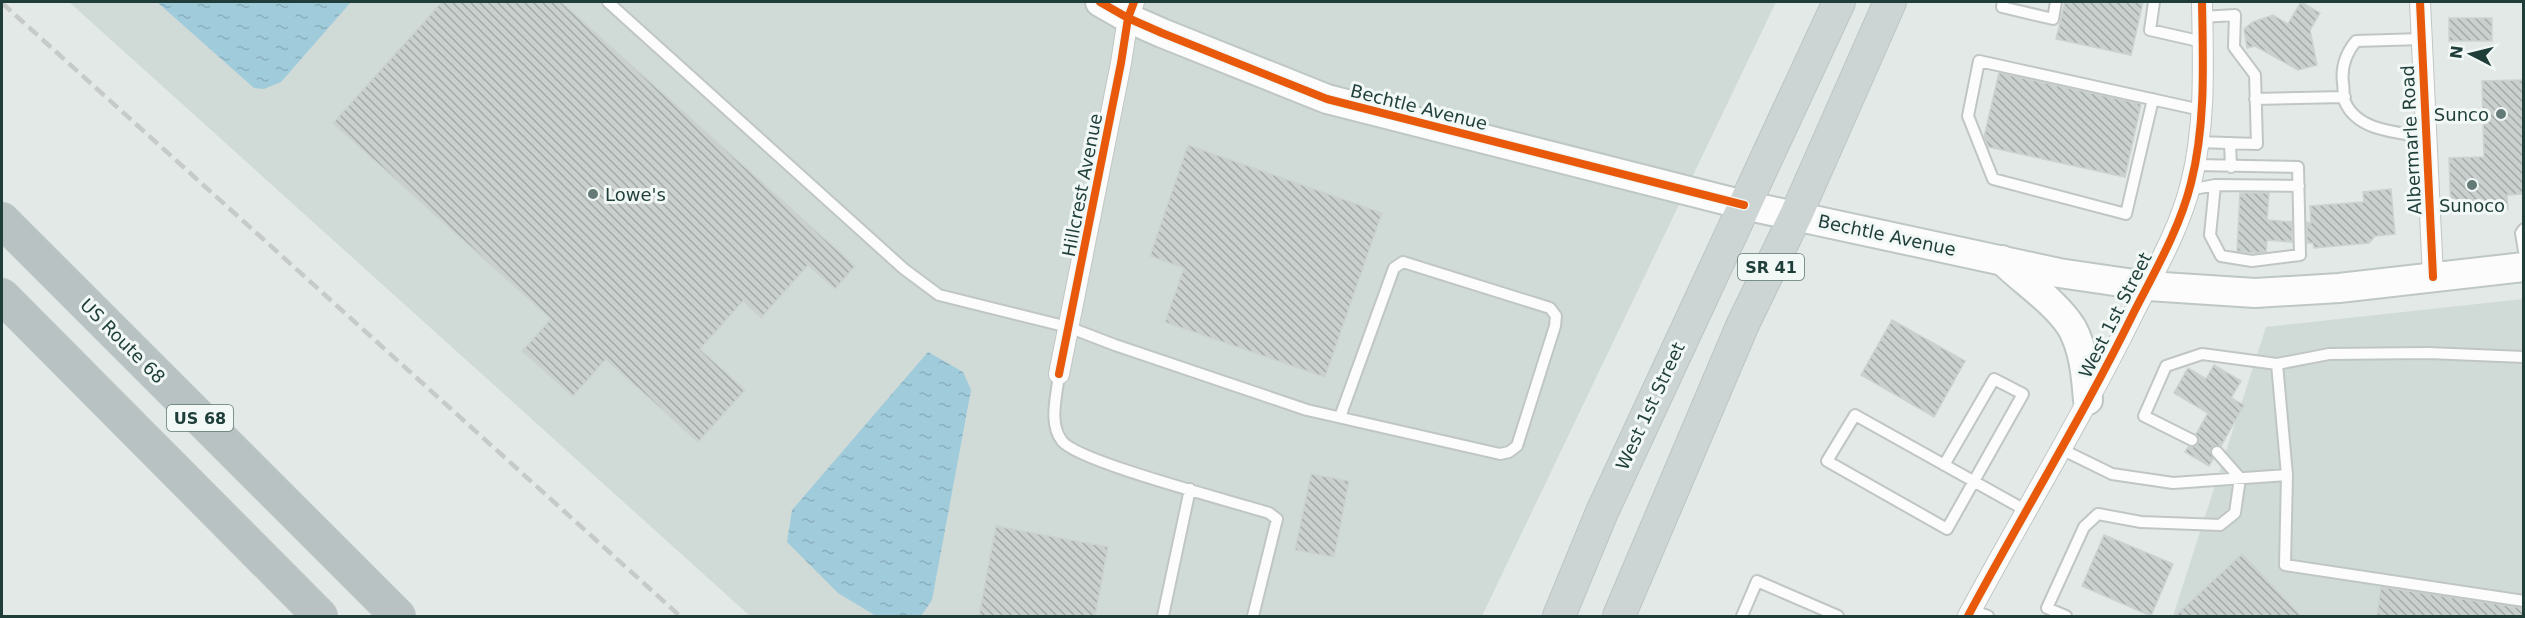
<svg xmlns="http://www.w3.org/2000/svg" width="2525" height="618" viewBox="0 0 2525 618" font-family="'DejaVu Sans',sans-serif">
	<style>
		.built { fill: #d0dbd8 }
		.water { fill: url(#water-ripples) }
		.building { fill: url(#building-back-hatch); stroke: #cbd2d0; stroke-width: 1.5 }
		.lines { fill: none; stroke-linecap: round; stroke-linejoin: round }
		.lane-casing { stroke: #c0c6c4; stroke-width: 14 }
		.street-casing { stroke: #c0c6c4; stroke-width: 22 }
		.secondary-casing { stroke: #bec7c5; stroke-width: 32 }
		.primary-casing { stroke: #bbc5c4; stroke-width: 34 }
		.highway-casing { stroke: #bbc5c4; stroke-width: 36 }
		.lane { stroke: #fbfcfb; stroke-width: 10 }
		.street { stroke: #fbfcfb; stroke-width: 20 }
		.secondary { stroke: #fbfcfb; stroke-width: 28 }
		.primary { stroke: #cdd5d4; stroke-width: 32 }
		.highway { stroke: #b9c2c2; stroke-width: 33 }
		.rail { stroke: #c6cbca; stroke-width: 4.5; stroke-dasharray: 12 6; stroke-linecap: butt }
		.cycleway-casing { stroke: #f1f8f6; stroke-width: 11 }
		.cycleway { stroke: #e8590c; stroke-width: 8 }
		.poi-dot { fill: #647a77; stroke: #f1f8f6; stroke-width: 2 }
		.labels { text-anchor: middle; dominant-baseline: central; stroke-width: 6; stroke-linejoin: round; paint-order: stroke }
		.shield { fill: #f1f8f6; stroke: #5e7672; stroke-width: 1.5 }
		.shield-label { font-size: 16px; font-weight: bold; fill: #1f3e3a }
		.street-label { font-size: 18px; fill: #1f3e3a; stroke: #f1f8f6 }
		.poi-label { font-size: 18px; fill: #1f3e3a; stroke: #f1f8f6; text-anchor: end }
	</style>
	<defs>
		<pattern id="water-ripples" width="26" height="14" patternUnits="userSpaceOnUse" patternTransform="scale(1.5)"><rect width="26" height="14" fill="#a0cbdb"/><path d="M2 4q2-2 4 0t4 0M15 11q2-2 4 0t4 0" fill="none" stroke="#89afbd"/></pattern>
		<pattern id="building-back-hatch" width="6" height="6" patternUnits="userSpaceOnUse" patternTransform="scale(1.5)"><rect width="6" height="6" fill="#cad0ce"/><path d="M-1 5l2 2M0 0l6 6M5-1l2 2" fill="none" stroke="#a3aaa8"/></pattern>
	</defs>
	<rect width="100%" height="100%" fill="#e3e9e7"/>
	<path class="built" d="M69,2h1707l-294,614h-732z
		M2523,299v317h-350l93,-289z"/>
	<path class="water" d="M157,2h194l-70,80 -17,7 -10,-1z
		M928,352l35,20 8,18 -39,210 -11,16h-45l-38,-23 -51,-51 5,-32z"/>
	<path class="building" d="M442,2h119l294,264 -20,23 -27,-24 -47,53 -18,-17 -43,48 45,41 -47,52 -92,-83 -33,37 -51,-45 29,-32 -218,-196z
		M2065,2h78l-12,53 -75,-16z
		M2301,2l19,11 -10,17 7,35 -19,5 -43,-24 -8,2 -3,-19 9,-7 20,-7 15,9z
		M2449,18h43v23h-43z
		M1999,73l142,31 -16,73 -136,-30 -5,-10z
		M2523,80v114l-16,1 1,14 -57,2 -2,-53 35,-1 -2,-76z
		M1188,145l194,68 -57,164 -160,-55 19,-54 -34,-12z
		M2391,189l4,45 -20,2 -6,7 -55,5 -1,-5h-6v-21l4,1 -1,-17 54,-4 -1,-10z
		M2240,193h29l-2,27 25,2v20l-25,-2 -1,12 -14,1 -15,-2z
		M1892,320l73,41 -31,56 -73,-42z
		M2214,365l27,16 -10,17 13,7 -23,41 -6,-1 -5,4 3,10 -4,7 -24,-14 3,-5h5l5,-3 1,-5 -3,-5 12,-21 -34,-20 14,-25 18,11z
		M1311,474l38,7 -15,76 -39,-7z
		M996,526l112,21 -13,69h-116z
		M2104,535l69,29 -22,52 -69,-30z
		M2242,554l59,62h-126z
		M2381,587l142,21v8h-146z"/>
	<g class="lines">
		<g class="lane-casing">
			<path id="lane" d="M608,2l296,267 35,26 129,32 47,18 192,65 193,44 9,-2 8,-6 38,-120 1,-10 -6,-8 -147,-46 -9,6 -54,149
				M2003,2l-1,5 51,12 3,-17
				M2154,2l-4,28 53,12
				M2422,39l-66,2c-10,12 -15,26 -13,42 1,6 0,14 2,19 13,30 54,30 81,35
				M2153,99l-27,115 -133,-35 -25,-63 11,-55 222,49
				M2255,99l90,-2
				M2198,142l59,2 -2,-69 -21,-28 1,-32 -33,2
				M2230,143l1,24
				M2215,185l84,1
				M2189,190l26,-5 -5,50 11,21 31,5 48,-6 -2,-88 -103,-2
				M2524,229l-3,4 3,18
				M2524,357l-96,-4 -99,1 -52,10 10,111 -2,90 239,36
				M1059,374c-2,21 -11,49 3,67 16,21 173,61 207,72l8,6 -24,97
				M2192,440l-48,-24 22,-50 36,-12 75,10
				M2061,449l51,25 61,9 114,-8
				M1944,465l50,-86 29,15 -76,135 -120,-68 28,-46c57,32 114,64 172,96
				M1971,610l17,6
				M1163,616l27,-127
				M1742,616l15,-35 81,35
				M2066,616l-19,-8 37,-81 14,-13 43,8 79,3 15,-12 5,-35 -23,-26"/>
		</g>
		<g class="street-casing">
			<path id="street" d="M2420,2l13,275
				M1059,374l62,-311 7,-45 6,-16
				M1968,616c54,-101 115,-200 166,-304 21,-41 46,-84 57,-129 15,-59 12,-122 11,-181"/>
		</g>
		<g class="secondary-casing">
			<path id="secondary" d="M1100,2l28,16 34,15 165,66 417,106 315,68 89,13 107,7 84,-5 185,-21
				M2002,260c22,22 54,42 70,68 12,22 14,48 16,72"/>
		</g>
		<g class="primary-casing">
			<path id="primary" d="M1559,616l43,-104 237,-510
				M1619,616l124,-292 53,-109 94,-213"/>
		</g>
		<g class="highway-casing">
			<path id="highway" d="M2,220l396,396
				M2,296l318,320"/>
		</g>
		<use href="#lane" class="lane"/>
		<use href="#street" class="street"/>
		<use href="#secondary" class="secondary"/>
		<use href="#primary" class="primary"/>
		<use href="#highway" class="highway"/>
		<path class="rail" d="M2,3l678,613"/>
		<g class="cycleway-casing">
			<path id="cycleway" d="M1100,2l28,16 34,15 165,66 417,106
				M2420,2l13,275
				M1059,374l62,-311 7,-45 6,-16
				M1968,616c54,-101 115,-200 166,-304 21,-41 46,-84 57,-129 15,-59 12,-122 11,-181"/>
		</g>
		<use href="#cycleway" class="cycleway"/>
	</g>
	<g class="poi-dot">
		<circle cx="2501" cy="114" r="6"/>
		<circle cx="2472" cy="185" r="6"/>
		<circle cx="593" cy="194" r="6"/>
	</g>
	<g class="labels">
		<g class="shield">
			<rect x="1738" y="254" width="66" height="26" rx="4.5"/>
			<rect x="167" y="405" width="66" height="26" rx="4.5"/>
		</g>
		<g class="shield-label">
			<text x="1771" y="267">SR 41</text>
			<text x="200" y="418">US 68</text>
		</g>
		<g class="street-label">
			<text transform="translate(1419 107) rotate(14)">Bechtle Avenue</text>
			<text transform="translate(2411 140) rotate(-93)">Albermarle Road</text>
			<text transform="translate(1082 185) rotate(-79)">Hillcrest Avenue</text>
			<text transform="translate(1887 235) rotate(12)">Bechtle Avenue</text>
			<text transform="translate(2115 315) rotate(-63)">West 1st Street</text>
			<text transform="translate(123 341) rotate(45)">US Route 68</text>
			<text transform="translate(1650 406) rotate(-65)">West 1st Street</text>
		</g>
		<g class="poi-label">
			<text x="2489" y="114">Sunco</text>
			<text x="605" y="194" text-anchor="start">Lowe's</text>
			<text x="2472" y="205" text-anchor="middle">Sunoco</text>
		</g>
	</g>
	<rect width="2525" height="618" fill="none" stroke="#1f3e3a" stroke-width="6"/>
	<g transform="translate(2471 54) rotate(277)" stroke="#f1f8f6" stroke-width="4.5" paint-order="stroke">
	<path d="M0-4.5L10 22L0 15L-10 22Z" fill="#1f3e3a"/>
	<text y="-9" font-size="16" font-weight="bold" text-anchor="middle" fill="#1f3e3a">N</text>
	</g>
</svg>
